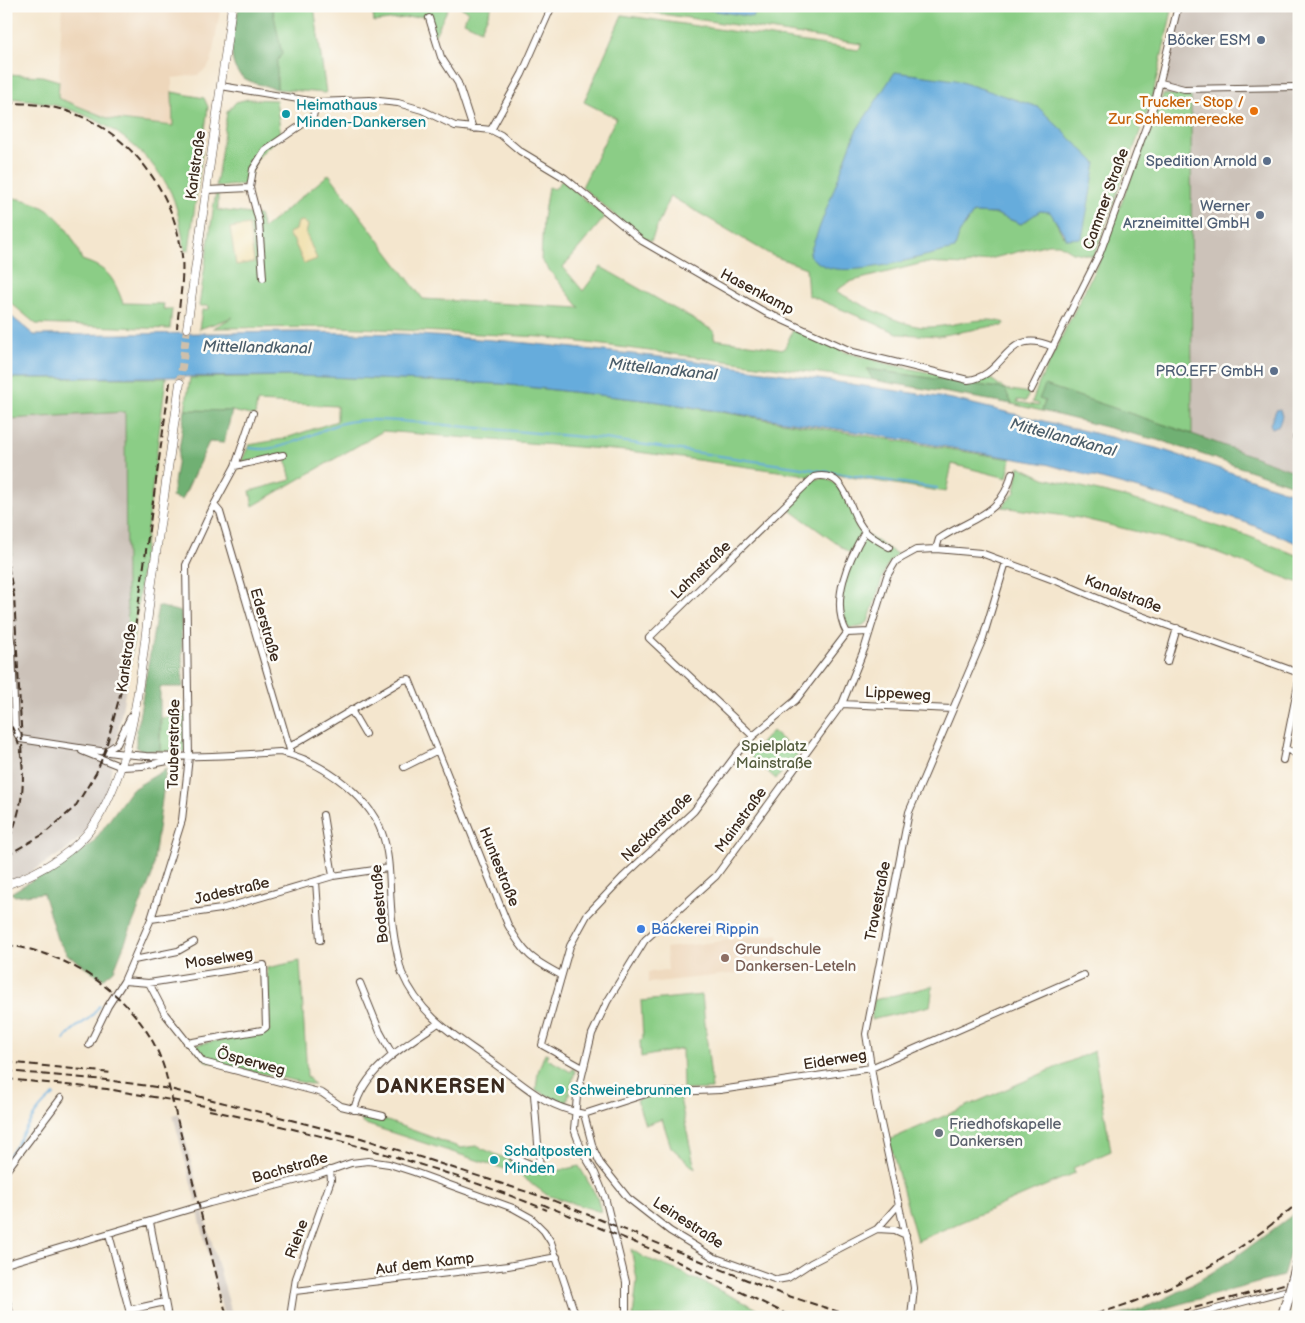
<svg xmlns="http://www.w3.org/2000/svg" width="1305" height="1323" viewBox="0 0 1305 1323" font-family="'Balsamiq Sans',sans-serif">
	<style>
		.built { fill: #eed7bb }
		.industrial { fill: #ccc2b9 }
		.green { fill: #8bcd86; stroke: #637c52; fill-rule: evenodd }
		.forest { fill: #70b073; stroke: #566d48 }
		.sand { fill: #eeda9e; stroke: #94825e }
		.water { fill: #66acdc; stroke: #506b7d }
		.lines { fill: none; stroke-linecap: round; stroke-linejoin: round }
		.stream { stroke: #66acdc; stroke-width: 2 }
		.tertiary-tunnel { stroke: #cfc0ab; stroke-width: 8; stroke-dasharray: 8 4; stroke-linecap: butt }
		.minor-casing { stroke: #574638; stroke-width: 8 }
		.tertiary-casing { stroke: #574638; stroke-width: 9 }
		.minor { stroke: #fff; stroke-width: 6 }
		.tertiary { stroke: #fff; stroke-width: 8 }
		.rail { stroke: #3b2a1e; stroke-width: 2; stroke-dasharray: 8 4; stroke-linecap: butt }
		.primary-bridge-casing { stroke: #574638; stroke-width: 12; stroke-linecap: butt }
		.primary-bridge { stroke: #fff; stroke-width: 10 }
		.service-dot { fill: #5c6f8a; stroke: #fdfcf7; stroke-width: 2 }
		.food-dot { fill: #e8710a; stroke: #fdfcf7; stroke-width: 2 }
		.culture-dot { fill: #0f9aa8; stroke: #fdfcf7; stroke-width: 2 }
		.shop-dot { fill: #3f7fe0; stroke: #fdfcf7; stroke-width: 2 }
		.education-dot { fill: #8d6e63; stroke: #fdfcf7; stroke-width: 2 }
		.worship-dot { fill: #6b7280; stroke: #fdfcf7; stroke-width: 2 }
		.labels { text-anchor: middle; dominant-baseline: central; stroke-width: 5; stroke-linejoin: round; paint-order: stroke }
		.service-label { font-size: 15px; fill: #4e5e75; stroke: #fdfcf7; text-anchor: end }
		.food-label { font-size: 15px; fill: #c56008; stroke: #fdfcf7; text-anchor: end }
		.culture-label { font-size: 15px; fill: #0d838f; stroke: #fdfcf7; text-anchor: start }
		.street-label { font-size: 15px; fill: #3b2a1e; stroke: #fdfcf7 }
		.park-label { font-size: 15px; fill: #535b3d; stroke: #fdfcf7 }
		.shop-label { font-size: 15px; fill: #366cbe; stroke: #fdfcf7; text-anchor: start }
		.education-label { font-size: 15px; fill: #785e54; stroke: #fdfcf7; text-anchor: start }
		.worship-label { font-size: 15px; fill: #5b616d; stroke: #fdfcf7; text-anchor: start }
		.water-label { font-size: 16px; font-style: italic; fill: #4c5e6a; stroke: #fdfcf7 }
		.district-label { font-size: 20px; font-weight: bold; letter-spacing: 1px; fill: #3b2a1e; stroke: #fdfcf7 }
	</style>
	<rect width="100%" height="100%" fill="#fdfcf7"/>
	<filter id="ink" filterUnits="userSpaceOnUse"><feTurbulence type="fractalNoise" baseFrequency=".02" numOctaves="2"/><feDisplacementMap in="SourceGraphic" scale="10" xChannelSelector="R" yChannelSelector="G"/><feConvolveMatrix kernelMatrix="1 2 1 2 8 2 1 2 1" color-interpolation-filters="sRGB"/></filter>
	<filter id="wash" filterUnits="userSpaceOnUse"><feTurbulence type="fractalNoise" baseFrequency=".0096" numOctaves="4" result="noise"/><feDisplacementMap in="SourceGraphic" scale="20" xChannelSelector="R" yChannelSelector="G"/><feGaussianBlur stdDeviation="1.12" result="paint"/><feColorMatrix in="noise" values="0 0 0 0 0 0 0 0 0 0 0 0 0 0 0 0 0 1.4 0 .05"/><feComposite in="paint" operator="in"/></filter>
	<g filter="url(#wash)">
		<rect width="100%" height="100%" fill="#f4e6ce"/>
		<path class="built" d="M62,6h159l-10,56 -5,7 -8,6 -26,3 1,48 -63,-7 -52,-21z
			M778,934l7,34 -137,15v-11l20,-2 -2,-22z"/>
		<path class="industrial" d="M1182,6h117v467l-107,-39 -2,-340 -27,1z
			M125,411l1,179 4,76 -23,127 -16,34 -23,22 -50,31 -12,4v-327l6,-3 -4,-135z
			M179,1113l1,6 21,82 -5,1 -23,-87z
			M203,1211l30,106h-9l-26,-105z"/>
		<path class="green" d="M273,6h41l12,87 -49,-4z
			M372,6h77l-15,31 -7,-22 -53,7z
			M458,6h34l-11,24 -17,-8 4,-11z
			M609,6h527l13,2 1,-2h23l-21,93 -58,157 -22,-4 -13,-8h-11l-82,21 -43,-2 -74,19 -13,9c19,11 68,36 89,36 27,1 55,-13 80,-4l-2,3h-10l-55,10 -38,-2 -92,-39 -2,-27 -35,-13 -101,-59 -19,45 -15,-7 -54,-47 34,-69 -32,-16 38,-87 237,35 3,-6zM856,131l240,32 -33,73 -12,-24 -11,-1 -19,13 -25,-10 -23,-1 -14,21z
			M6,74l36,2 17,5 -1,17 52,21 63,7 -1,-34 32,6 4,9 -19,143 -4,1c-4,-22 -7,-47 -18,-66 -35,-57 -96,-84 -161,-87z
			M1191,94l1,340 -146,-48 -6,13 5,2 -3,10 -30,-7 -8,-15 -136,-20 5,11 -331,-43 -202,-10 -127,1 20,-11 -34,12 3,-19 7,-1v-3h-10l17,-115h2v19l41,5 4,14 66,-55 94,125 157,9 -39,-48 2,-41 5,-32 7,2 7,-9 43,37 -42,50 20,24 18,-24 113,64v8l70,10 10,-21 51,24 43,12 86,18 14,-5 17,12 24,4 -3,8 -9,-1v2l21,4 1,-2 -7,-2 7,-19 60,-122 64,-166z
			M248,99l28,1 5,36c-21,17 -27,22 -33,48l-32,3 11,-75 9,-10z
			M6,197c43,4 61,24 76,63 27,9 31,17 41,43l41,1 -1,5h9l-2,20 -134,-5 -30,-25z
			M302,376l199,8 151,17 359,58 -4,19 -55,-14 -6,28 -122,-19h-6l-8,4 -10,-3 -162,-22 -255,-21 -130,75 -3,-15 41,-11 -6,-26 -44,9 8,-18 34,-6 54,-18v-15l-80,-4 -2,14 -23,-5 -47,-1 5,-32z
			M6,378h160l-36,288 -4,-76 -1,-178 -117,7 4,135 -6,3z
			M1019,466l25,12 84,20 120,38 51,20v27l-94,-35 -125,-30 -78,-11 13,-15z
			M826,478l13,8 24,45 -13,22 -64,-46 28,-28z
			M865,534l32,20 -11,13 -18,55 -8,5 -11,1c-18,-29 3,-67 16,-94z
			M188,715l1,37 -29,-1 1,-33z
			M772,731l26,23 -22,25 -26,-23z
			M300,961l7,115 7,9 -108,-24 -9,-10 -3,-6 76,-14 -3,-63z
			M933,986l-3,20 -59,14 3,-20z
			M702,995l10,94 -29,1 -1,-41 -41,8 -1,-17 3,-1 -2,-38z
			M1094,1051l17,100 -38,17 2,5 -158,68 -28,-101z
			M545,1053l3,1 -2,4 25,14 2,-4 2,3 -8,31 -3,1 -28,-13 2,-18z
			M679,1094l16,75 -24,-22 -9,-28 -17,6 -8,-25 16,-5z
			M361,1115l21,4 79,29 15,-2 67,28 36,-8 18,31 4,15 -54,-17 -30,-22 -155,-50z
			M631,1249l12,8 43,17 3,4 9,2 72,35 -4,2h-80l-2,-2 -51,2 4,-37z"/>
		<path class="forest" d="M239,6h33l10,48 -5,7v28c-11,-3 -29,-6 -37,-14 -16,-16 -4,-49 -1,-69z
			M867,369l138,20 7,15 -139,-24z
			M1045,385l147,49 107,39v14l-134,-45 -123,-31 3,-10 -6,-2z
			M185,410l47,1 -8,32 -15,-1 -27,58 -10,-3z
			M158,606l23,6 2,75h-23v64l-20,-1 -4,-3v-11z
			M166,769l-14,106 -38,95 -11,9 -35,-24 -11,-16 -14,-46 -28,3 -4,-3 81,-49 39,-54z
			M1299,1210v9l-16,57 -151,41h-20c69,-15 132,-66 187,-107z"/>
		<path class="sand" d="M303,221l5,4 -2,9 11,25 -13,5 -11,-25h-2l-3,-6 8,-3 2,-8z
			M249,225l5,37 -18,3 -6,-37z"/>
		<path class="water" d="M686,6h72l-5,11z
			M895,72l60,8 83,27 58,56 -14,75 -15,1 -17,-27 -10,-1 -19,13 -25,-10 -23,-1 -14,21 -4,15c-35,7 -85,24 -119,20 -10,-1 -21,-7 -27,-14l47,-124z
			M6,312l28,23 268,-3 102,2 103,7 182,19 263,39 208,50 139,46v49l-52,-21 -94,-30 -107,-29 -176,-30 -218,-33 -151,-17 -199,-8 -296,2z
			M1280,409l2,7 -3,9 -7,3 -2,-4 6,-14z"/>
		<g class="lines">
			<path class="stream" d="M250,448c31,6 61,-15 89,-24 19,-6 42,-4 61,-3l205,18 332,49
				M64,1040c8,-15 25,-16 35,-34
				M6,1160c16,-22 26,-49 48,-65"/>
		</g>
	</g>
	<g filter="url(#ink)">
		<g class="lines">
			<path class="tertiary-tunnel" d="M180,383l7,-55"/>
			<g class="minor-casing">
				<path id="minor" d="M429,18l12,39 17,26 15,46
					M1161,83l23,6 115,-2
					M221,86l95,16 54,-2 28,3 24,7 33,16 36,4 10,5 19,16 45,27 77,63 123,71 88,40 115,28c39,-4 36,-55 85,-33
					M491,130l31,-56 30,-68
					M207,190l43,-2
					M263,278l-4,-56 -9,-34 3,-19 12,-19 48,-33 3,-15
					M1031,390l69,-137 55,-151 23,-96
					M1299,431l-3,6 3,7
					M235,466l48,-11
					M214,505l6,7 70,238
					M936,549l3,-10c33,-22 63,-23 73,-66
					M6,613l6,34 3,83 5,9c42,6 83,14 126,17 44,2 89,-1 134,-4 22,4 40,14 58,27 70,52 43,97 58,168 2,8 3,18 6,26 20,47 58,65 97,94 30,22 46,39 85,47l65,-21 71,-3 151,-22 213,-93
					M847,633c-18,-32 2,-74 18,-102
					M1167,662l10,-34
					M842,704l110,5
					M351,710l14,24
					M753,736l-104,-98 165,-161c36,-8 33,38 52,55 6,6 16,11 23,15
					M291,746l112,-66 6,-1 99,246c17,30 23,34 53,50
					M1286,749l13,6
					M82,751l40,16 20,-1 36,-7
					M106,751l11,-7 14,-28
					M1283,760l16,-80
					M404,767l34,-17
					M323,815l10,61
					M316,881l4,59
					M151,919l70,-10 112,-33 55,-8
					M134,960l44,-9 16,-9
					M124,981l25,2 115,-18 2,62 -4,3 -75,13
					M149,983l16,31 38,48 119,31 19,13 42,10
					M360,983l20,49 12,22
					M89,1045l19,-39 16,-25 27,-62 31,-99 7,-63 -3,-192 28,-60 21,-39 18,-53
					M583,1068l-41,-23 28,-99 17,-31 35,-37 72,-67 45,-60 14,-15 43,-36 51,-67 22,-1
					M354,1110c10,-41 50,-64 83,-86
					M584,1114l9,34 7,15 28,35 42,33 43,26 64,23 11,-2 23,-15 66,-34 18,1 11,5
					M513,1157l27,11 -6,-73
					M6,1171l55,-73
					M150,1222l18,95
					M877,1229l22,-25
					M109,1234l22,83
					M6,1264l204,-61 107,-28 34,-12 17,-2 21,3 25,8 99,36 18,10 13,13 7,11 25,75
					M295,1291l213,-25 49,-9
					M6,1297l5,20
					M129,1310l36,-8
					M290,1317l6,-39 35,-98 -1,-10
					M626,1317v-35l-21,-85 -10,-24 -13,-22 -8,-22 3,-33 15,-62 15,-32 38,-62 71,-64 126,-172 23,-57 22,-71 9,-15 20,-11 20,-1 45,4 78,29 66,28 174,63
					M911,1317l3,-29 -6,-41 -31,-142 -11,-71 43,-222 73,-171 24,-79
					M1186,1317l113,-30"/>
			</g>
			<g class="tertiary-casing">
				<path id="tertiary" d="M187,328l45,-322
					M6,885c32,-12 67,-31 87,-59 44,-65 49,-168 59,-244 9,-67 19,-133 28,-199"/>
			</g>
			<use href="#minor" class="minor"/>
			<use href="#tertiary" class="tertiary"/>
			<path class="rail" d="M6,103c17,0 33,1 50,5 68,16 118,79 126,148 2,24 -3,48 -5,72
				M6,554l8,42 9,166
				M6,716c25,40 20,89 0,130
				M6,856l38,-22 31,-27 21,-34 9,-22 23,-86 8,-44 34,-239
				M6,945c69,8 139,58 159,126l62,246
				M6,1062l105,11
				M6,1071l100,9 64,9 191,49 191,62 227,93 76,24
				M6,1079l101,10 110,19
				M209,1110c115,24 229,56 338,100
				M542,1204l111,46 140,67
				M1085,1317c83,-22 149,-59 214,-115
				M1160,1317l139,-37"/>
			<g class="primary-bridge-casing">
				<path id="primary-bridge" d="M1284,1312l14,-49"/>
			</g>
			<use href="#primary-bridge" class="primary-bridge"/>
		</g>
	</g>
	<g class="service-dot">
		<circle cx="1261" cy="40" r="5"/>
		<circle cx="1267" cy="161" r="5"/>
		<circle cx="1260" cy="215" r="5"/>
		<circle cx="1274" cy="371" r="5"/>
	</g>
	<circle class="food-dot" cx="1254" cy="111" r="5"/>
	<g class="culture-dot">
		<circle cx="286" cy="114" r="5"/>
		<circle cx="560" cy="1090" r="5"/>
		<circle cx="494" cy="1160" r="5"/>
	</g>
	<circle class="shop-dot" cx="641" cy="929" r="5"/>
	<circle class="education-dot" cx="725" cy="958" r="5"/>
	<circle class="worship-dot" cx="939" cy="1133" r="5"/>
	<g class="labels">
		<g class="service-label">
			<text x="1251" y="40">Böcker ESM</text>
			<text x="1257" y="161">Spedition Arnold</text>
			<text x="1250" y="206">Werner<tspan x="1250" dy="17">Arzneimittel GmbH</tspan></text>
			<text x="1264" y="371">PRO.EFF GmbH</text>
		</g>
		<g class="food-label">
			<text x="1244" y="102">Trucker - Stop /<tspan x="1244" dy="17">Zur Schlemmerecke</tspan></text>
		</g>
		<g class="culture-label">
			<text x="296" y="105">Heimathaus<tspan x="296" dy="17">Minden-Dankersen</tspan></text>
			<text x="570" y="1090">Schweinebrunnen</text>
			<text x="504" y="1151">Schaltposten<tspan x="504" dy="17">Minden</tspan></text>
		</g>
		<g class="street-label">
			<text transform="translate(196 165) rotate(-82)">Karlstraße</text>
			<text transform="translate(1106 199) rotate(-70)">Cammer Straße</text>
			<text transform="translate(757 292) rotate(28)">Hasenkamp</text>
			<text transform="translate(701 570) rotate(-44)">Lahnstraße</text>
			<text transform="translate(1123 594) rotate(21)">Kanalstraße</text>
			<text transform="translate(265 625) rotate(74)">Ederstraße</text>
			<text transform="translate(127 658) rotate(-82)">Karlstraße</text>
			<text transform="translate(898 694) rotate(3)">Lippeweg</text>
			<text transform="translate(174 744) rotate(-89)">Tauberstraße</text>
			<text transform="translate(741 820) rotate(-54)">Mainstraße</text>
			<text transform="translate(657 827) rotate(-44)">Neckarstraße</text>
			<text transform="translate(499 867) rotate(68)">Huntestraße</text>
			<text transform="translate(232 891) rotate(-13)">Jadestraße</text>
			<text transform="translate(878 901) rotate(-79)">Travestraße</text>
			<text transform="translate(380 904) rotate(-95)">Bodestraße</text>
			<text transform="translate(219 959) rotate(-9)">Moselweg</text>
			<text transform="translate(835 1060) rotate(-9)">Eiderweg</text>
			<text transform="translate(251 1062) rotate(15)">Ösperweg</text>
			<text transform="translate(290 1168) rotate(-16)">Bachstraße</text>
			<text transform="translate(688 1223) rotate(33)">Leinestraße</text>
			<text transform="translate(297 1239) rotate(-70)">Riehe</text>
			<text transform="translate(425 1264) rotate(-7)">Auf dem Kamp</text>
		</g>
		<g class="park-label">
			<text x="774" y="746">Spielplatz<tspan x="774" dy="17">Mainstraße</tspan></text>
		</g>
		<g class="shop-label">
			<text x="651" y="929">Bäckerei Rippin</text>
		</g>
		<g class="education-label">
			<text x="735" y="949">Grundschule<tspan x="735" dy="17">Dankersen-Leteln</tspan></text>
		</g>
		<g class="worship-label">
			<text x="949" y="1124">Friedhofskapelle<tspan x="949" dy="17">Dankersen</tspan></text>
		</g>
		<g class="water-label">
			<text transform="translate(257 348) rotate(1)">Mittellandkanal</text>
			<text transform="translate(663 370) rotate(6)">Mittellandkanal</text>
			<text transform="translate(1063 438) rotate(15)">Mittellandkanal</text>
		</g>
		<g class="district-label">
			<text x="441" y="1087">DANKERSEN</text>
		</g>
	</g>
	<rect width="1305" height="1323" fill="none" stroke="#fdfcf7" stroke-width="25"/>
</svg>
